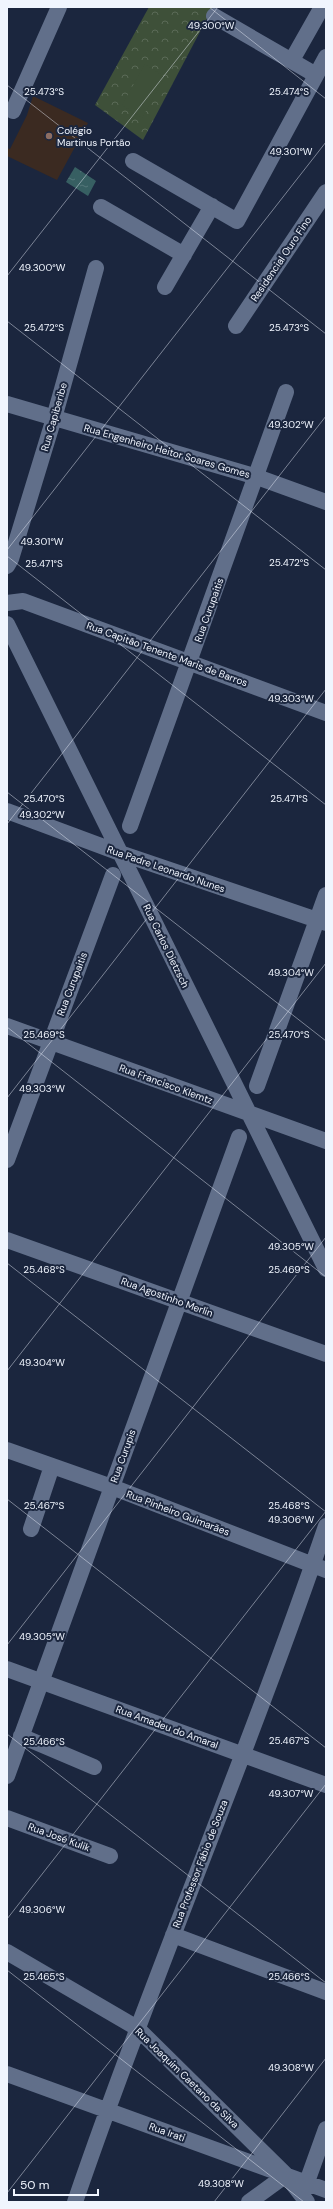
<svg xmlns="http://www.w3.org/2000/svg" width="333" height="2209" viewBox="0 0 333 2209" font-family="'DM Sans',sans-serif">
	<style>
		.education { fill: #3b2a21 }
		.forest { fill: url(#forest-crowns) }
		.garden { fill: #3e5039 }
		.water { fill: url(#water-ripples) }
		.lines { fill: none; stroke-linecap: round; stroke-linejoin: round }
		.minor { stroke: #616f8a; stroke-width: 16 }
		.ticks { fill: none; stroke: #f0f5fe; stroke-width: 1; stroke-opacity: 0.45 }
		.education-dot { fill: #8d6e63; stroke: #1b263e; stroke-width: 1.5 }
		.labels { text-anchor: middle; dominant-baseline: central; stroke-width: 4; stroke-linejoin: round; paint-order: stroke }
		.poi-label { font-size: 10px; fill: #f0f5fe; stroke: #1b263e; text-anchor: start }
		.street-label { font-size: 10px; fill: #f0f5fe; stroke: #1b263e }
		.ticks-label { font-size: 10px; text-anchor: middle; fill: #f0f5fe; stroke: #1b263e; stroke-width: 4; stroke-linejoin: round; paint-order: stroke }
	</style>
	<defs>
		<pattern id="forest-crowns" width="20" height="18" patternUnits="userSpaceOnUse"><rect width="20" height="18" fill="#3e5039"/><path d="M2 6a3 3 0 1 1 6 0M12 15a3 3 0 1 1 6 0" fill="none" stroke="#5a6a57"/></pattern>
		<pattern id="water-ripples" width="26" height="14" patternUnits="userSpaceOnUse"><rect width="26" height="14" fill="#375f62"/><path d="M2 4q2-2 4 0t4 0M15 11q2-2 4 0t4 0" fill="none" stroke="#54777a"/></pattern>
	</defs>
	<rect width="100%" height="100%" fill="#1b263e"/>
	<path class="education" d="M33,96l55,27 -31,57 -50,-24v-8l3,1 17,-34z"/>
	<path class="forest" d="M149,7h64l-70,133 -48,-35z"/>
	<path class="garden" d="M145,64l20,13 -23,41 -20,-13z"/>
	<path class="water" d="M75,167l21,14 -8,15 -22,-14z"/>
	<g class="lines">
		<path class="minor" d="M214,16l102,59
			M292,60l30,-53
			M13,111l46,-104
			M133,161l104,60 89,-164
			M101,207l83,48
			M165,287l47,-81
			M236,326l90,-134
			M7,404l250,73 69,25
			M7,566l4,-7 43,-141 42,-150
			M7,603l16,-2 303,112
			M7,624l319,645
			M7,811l113,42 206,70
			M130,826l156,-434
			M7,1026l319,115
			M257,1086l69,-191
			M7,1160l106,-285
			M7,1240l319,114
			M7,1450l105,37 214,83
			M31,1529l21,-63
			M7,1669l319,116
			M21,1736l73,31
			M7,1776l232,-639
			M7,1818l103,38
			M173,1935l153,57
			M7,1952l130,76 149,147 21,27
			M7,2074l319,116
			M303,2193l23,-64
			M75,2202c78,-227 173,-448 251,-676
			M249,2202l37,-27"/>
	</g>
	<path class="ticks" d="M209,7l117,92M7,85l319,249M7,276l211,-269M7,321l319,249M7,550l319,-408M7,556l319,249M7,792l319,249M7,824l319,-408M7,1027l319,250M7,1098l319,-409M7,1263l319,249M7,1371l319,-408M7,1499l319,249M7,1645l319,-408M7,1734l319,249M7,1919l319,-408M7,1970l297,232M7,2193l319,-409M214,2202l112,-144"/>
	<circle class="education-dot" cx="49" cy="136" r="4"/>
	<g class="labels">
		<g class="poi-label">
			<text x="57" y="130">Colégio<tspan x="57" dy="12">Martinus Portão</tspan></text>
		</g>
		<g class="street-label">
			<text transform="translate(281 259) rotate(-56)">Residencial Ouro Fino</text>
			<text transform="translate(54 417) rotate(-74)">Rua Capiberibe</text>
			<text transform="translate(167 451) rotate(16)">Rua Engenheiro Heitor Soares Gomes</text>
			<text transform="translate(209 610) rotate(-70)">Rua Curupaitis</text>
			<text transform="translate(167 654) rotate(20)">Rua Capitão Tenente Maris de Barros</text>
			<text transform="translate(166 869) rotate(19)">Rua Padre Leonardo Nunes</text>
			<text transform="translate(166 946) rotate(64)">Rua Carlos Dietzsch</text>
			<text transform="translate(72 984) rotate(-69)">Rua Curupaitis</text>
			<text transform="translate(166 1084) rotate(20)">Rua Francisco Klemtz</text>
			<text transform="translate(167 1297) rotate(20)">Rua Agostinho Merlin</text>
			<text transform="translate(123 1456) rotate(-70)">Rua Curupis</text>
			<text transform="translate(178 1513) rotate(21)">Rua Pinheiro Guimarães</text>
			<text transform="translate(167 1727) rotate(20)">Rua Amadeu do Amaral</text>
			<text transform="translate(59 1837) rotate(20)">Rua José Kulik</text>
			<text transform="translate(200 1864) rotate(-69)">Rua Professor Fábio de Souza</text>
			<text transform="translate(187 2078) rotate(44)">Rua Joaquim Caetano da Silva</text>
			<text transform="translate(167 2132) rotate(20)">Rua Irati</text>
		</g>
	</g>
	<g class="ticks-label">
		<text x="211" y="29">49.300°W</text>
		<text x="289" y="95">25.474°S</text>
		<text x="44" y="95">25.473°S</text>
		<text x="291" y="155">49.301°W</text>
		<text x="42" y="271">49.300°W</text>
		<text x="289" y="331">25.473°S</text>
		<text x="44" y="331">25.472°S</text>
		<text x="291" y="428">49.302°W</text>
		<text x="42" y="545">49.301°W</text>
		<text x="289" y="566">25.472°S</text>
		<text x="44" y="567">25.471°S</text>
		<text x="291" y="702">49.303°W</text>
		<text x="289" y="802">25.471°S</text>
		<text x="44" y="802">25.470°S</text>
		<text x="42" y="818">49.302°W</text>
		<text x="291" y="976">49.304°W</text>
		<text x="289" y="1038">25.470°S</text>
		<text x="44" y="1038">25.469°S</text>
		<text x="42" y="1092">49.303°W</text>
		<text x="291" y="1250">49.305°W</text>
		<text x="289" y="1273">25.469°S</text>
		<text x="44" y="1273">25.468°S</text>
		<text x="42" y="1366">49.304°W</text>
		<text x="289" y="1509">25.468°S</text>
		<text x="44" y="1509">25.467°S</text>
		<text x="291" y="1523">49.306°W</text>
		<text x="42" y="1640">49.305°W</text>
		<text x="289" y="1744">25.467°S</text>
		<text x="44" y="1745">25.466°S</text>
		<text x="291" y="1797">49.307°W</text>
		<text x="42" y="1913">49.306°W</text>
		<text x="289" y="1980">25.466°S</text>
		<text x="44" y="1980">25.465°S</text>
		<text x="291" y="2071">49.308°W</text>
		<text x="221" y="2187">49.308°W</text>
	</g>
	<rect width="333" height="2209" fill="none" stroke="#f0f5fe" stroke-width="16"/>
	<path d="M14 2189v6h84v-6" fill="none" stroke="#f0f5fe" stroke-width="2"/>
	<text x="20" y="2189" font-size="12" fill="#f0f5fe" stroke="#1b263e" stroke-width="3" paint-order="stroke">50 m</text>
</svg>
